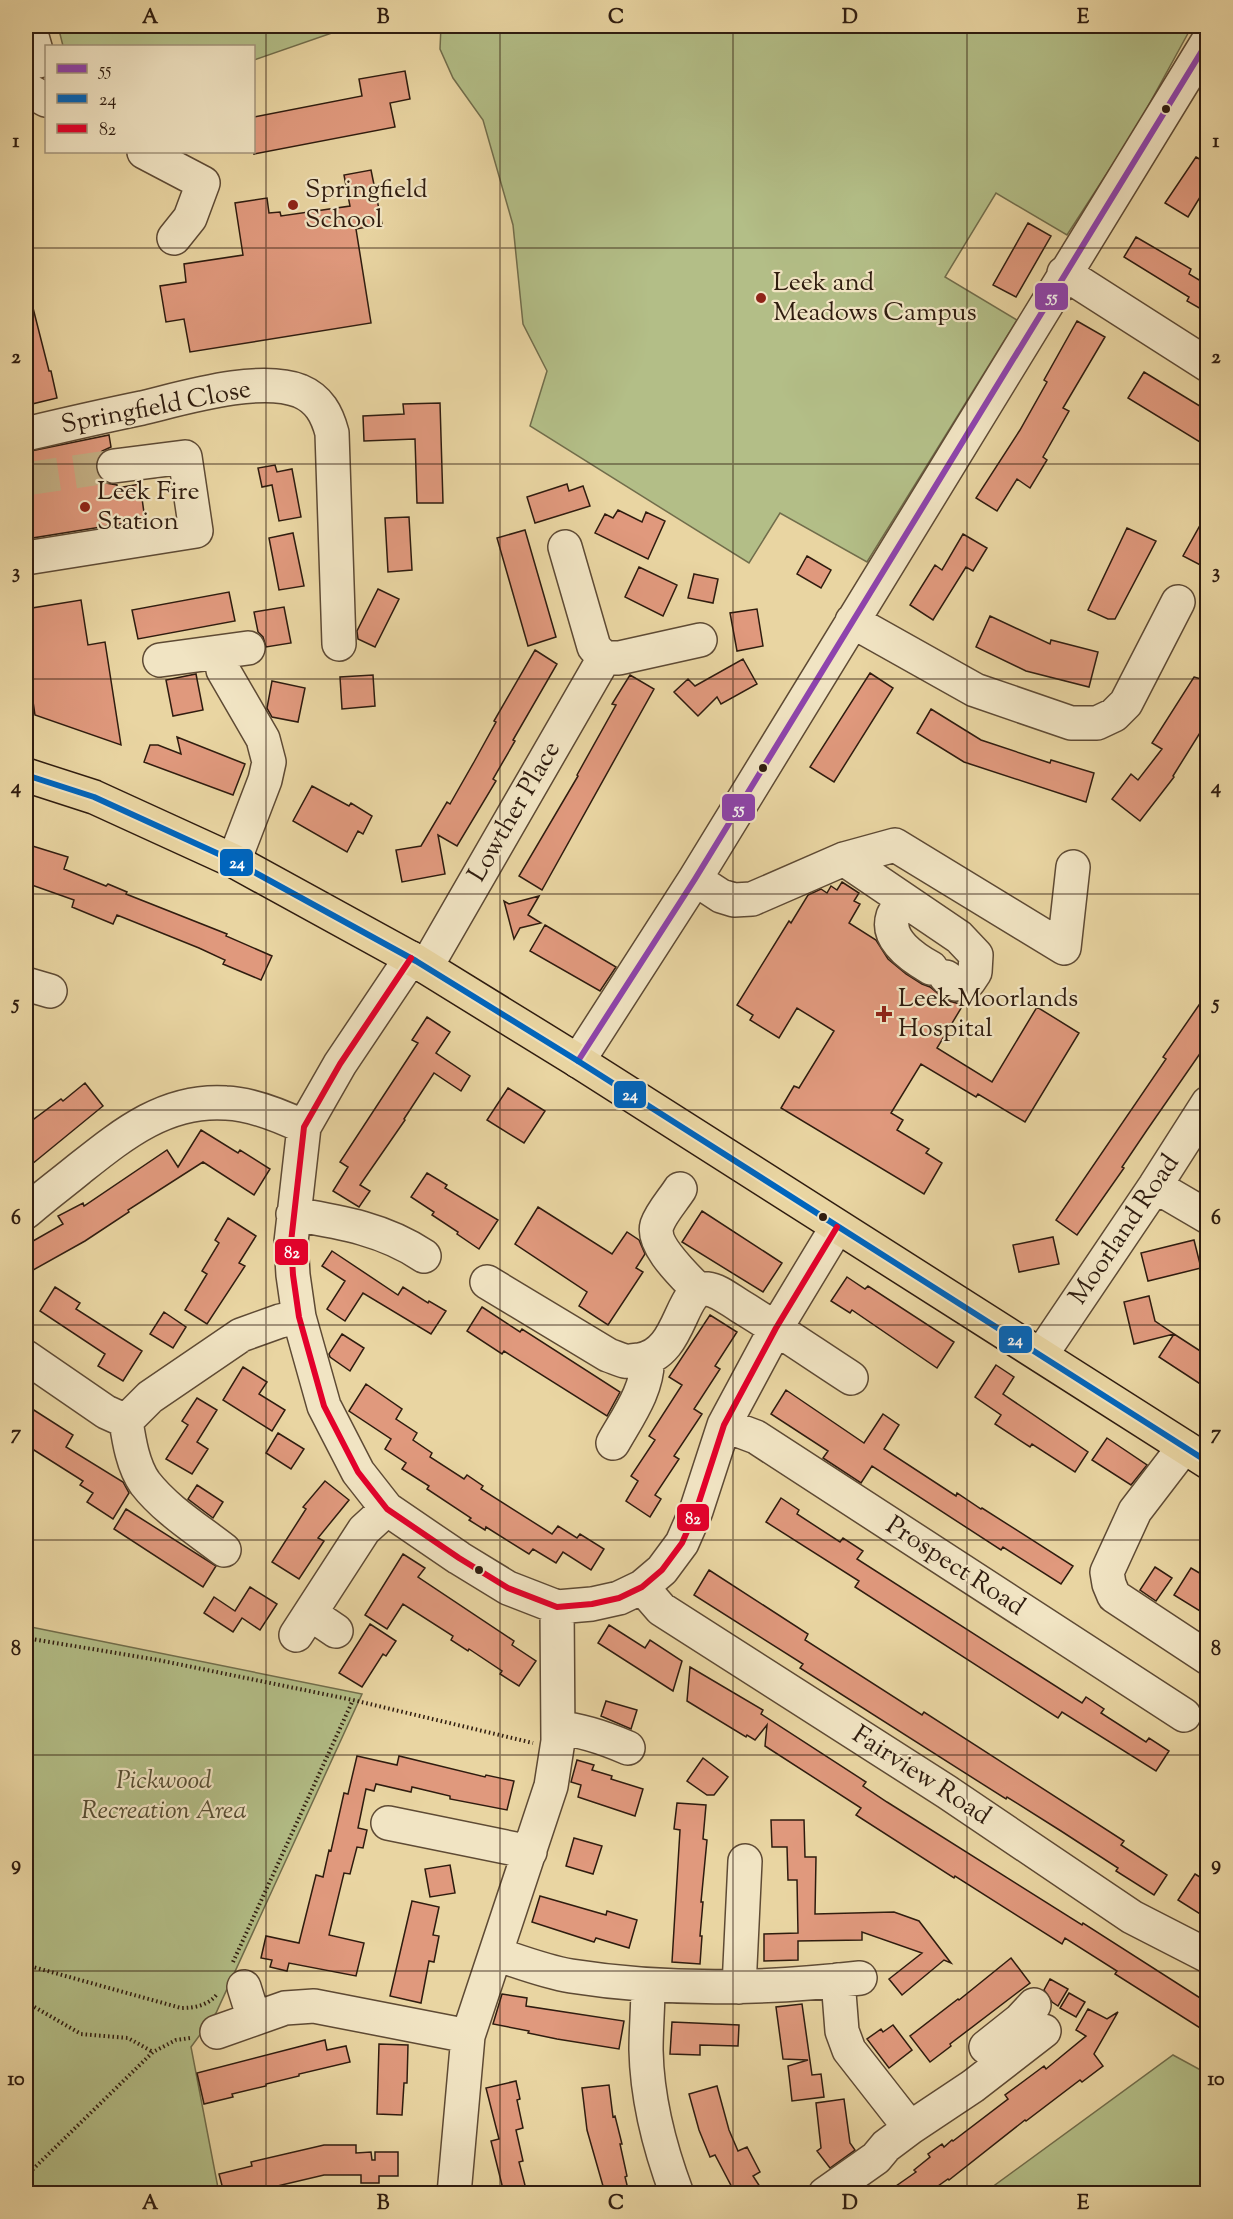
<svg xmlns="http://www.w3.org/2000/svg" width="1233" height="2219" viewBox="0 0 1233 2219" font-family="'Sorts Mill Goudy',serif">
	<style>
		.green { fill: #b3be87; stroke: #716d4b; stroke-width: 1.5 }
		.building { fill: #e0997d; stroke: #2f1c0f; stroke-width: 1.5 }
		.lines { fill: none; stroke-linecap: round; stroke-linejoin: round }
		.minor-tunnel { stroke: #c4b085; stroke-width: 33; stroke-dasharray: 33 16; stroke-linecap: butt }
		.minor-casing { stroke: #5e4a34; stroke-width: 36 }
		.highway-casing { stroke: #2f1c0f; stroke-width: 36 }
		.path { stroke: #2f1c0f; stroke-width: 4; stroke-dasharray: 1.5 3; stroke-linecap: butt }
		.minor { stroke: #f1e4c3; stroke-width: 33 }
		.highway { stroke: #e9d5a2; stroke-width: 33 }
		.bus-1-casing { stroke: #f1e4c3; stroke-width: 10 }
		.bus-2-casing { stroke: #f1e4c3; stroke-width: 10 }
		.bus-3-casing { stroke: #f1e4c3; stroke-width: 10 }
		.bus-1 { stroke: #8e44ad; stroke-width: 6 }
		.bus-2 { stroke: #0065bd; stroke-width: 6 }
		.bus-3 { stroke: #e4002b; stroke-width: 6 }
		.grid { fill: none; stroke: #2f1c0f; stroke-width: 1.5; stroke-opacity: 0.55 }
		.bus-dot { fill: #2f1c0f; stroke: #f1e4c3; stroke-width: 2 }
		.poi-dot { fill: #8f2418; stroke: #f1e4c3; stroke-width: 2 }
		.labels { text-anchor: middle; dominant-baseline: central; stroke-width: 4.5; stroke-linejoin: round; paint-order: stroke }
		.poi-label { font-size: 26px; fill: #2f1c0f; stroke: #f1e4c3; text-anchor: start }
		.street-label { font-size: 26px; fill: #2f1c0f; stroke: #f1e4c3 }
		.park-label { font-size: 26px; font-style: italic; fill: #574d33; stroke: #f1e4c3 }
		.line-badge { stroke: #f1e4c3; stroke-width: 2 }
		.badge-label { font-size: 16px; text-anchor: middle; font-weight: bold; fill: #fff }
		.neatline { fill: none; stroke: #2f1c0f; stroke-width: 2 }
		.grid-label { font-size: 20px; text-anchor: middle; font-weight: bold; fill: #2f1c0f }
	</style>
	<rect width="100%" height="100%" fill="#e9d5a2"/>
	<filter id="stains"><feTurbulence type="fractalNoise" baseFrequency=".00333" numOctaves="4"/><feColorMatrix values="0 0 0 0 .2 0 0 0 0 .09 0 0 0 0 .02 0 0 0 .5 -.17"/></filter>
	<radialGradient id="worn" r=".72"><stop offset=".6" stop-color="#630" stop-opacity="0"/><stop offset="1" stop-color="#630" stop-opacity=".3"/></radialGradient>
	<path class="green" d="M58,26h294l-98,34v-14h-191z
		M441,26h751l-57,104 -68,105 -71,-42 -51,84 72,43 -150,242 -87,-49 -31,50 -219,-137 17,-55 -24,-47 -10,-99 -30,-105 -30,-42 -13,-29z
		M26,1626l336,68 -146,319 -25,34 28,146h-193z
		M1173,2055l33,18 1,-2v122h-223z"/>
	<path class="building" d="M405,71l5,28 -20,4 5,24 -141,27v-37l108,-21 -3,-17z
		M1196,157l12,7v20l-20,33 -23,-14z
		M371,170l11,54 -26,5 15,94 -181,29 -6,-33 -18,3 -6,-36 26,-4 -2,-18 59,-9 -8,-52 32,-5 2,15 11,-1 1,4 69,-10 -6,-31z
		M1028,223l23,13 -35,61 -23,-12z
		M1136,237l55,32 -2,5 10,6 9,-14v47l-21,-12 2,-4 -65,-40z
		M32,304l17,67h2l6,27 -25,6 -1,-5 -5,1v-95z
		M1077,321l28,16 -42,71 6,3 -26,46 4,3 -17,28 -13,-9 -20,32 -21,-13 44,-68 27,-48 -3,-2z
		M1144,372l64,39v36l-80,-49z
		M440,403l3,100h-26l-2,-64 -51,2 -1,-25 41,-2 -1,-10z
		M109,435l2,12 -9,4 -5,8 -2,9 4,9 7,6 11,2v3l23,-4 5,36 -119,19v-87z
		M275,465l2,7 15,-3 9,48 -22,4 -7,-36 -10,2 -4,-19z
		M567,484l2,7 14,-5 7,20 -55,17 -8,-26z
		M618,510l24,12 4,-10 19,9 -17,38 -53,-26 10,-19 8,4z
		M1208,511v58l-25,-13z
		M409,517l3,53 -24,2 -3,-54z
		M1127,528l29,13 -41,78h-7l-20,-9z
		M525,530l31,107 -28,9 -31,-108z
		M293,533l11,53 -25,4 -10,-52z
		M963,534l24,14 -14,23 -7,-4 -33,53 -23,-15 25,-40 7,5z
		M807,556l24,14 -10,18 -24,-14z
		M639,567l38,18 -14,31 -38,-19z
		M694,574l24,5 -5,24 -25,-5z
		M378,589l21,10 -24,48 -17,-8 -1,-8z
		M229,592l6,29 -97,18 -6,-29z
		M81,600l7,45 17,-3 16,103 -86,-30 -9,-61v-45z
		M284,607l7,36 -25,4 -3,-10 -5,-5 -4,-20z
		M757,609l6,37 -26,5 -7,-38z
		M990,616l60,28 1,-4 47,12 -9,35 -63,-16 -50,-24z
		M535,650l22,14 -44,76 2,1 -22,38 3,2 -39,65 -19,-11 7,39 -43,8 -6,-32 25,-4 26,-44 3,2 24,-42 22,-40 -2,-1z
		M743,659l14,25 -36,20 -4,-7 -19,19 -24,-24 14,-13 7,7z
		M870,673l23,15 -59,94 -24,-15z
		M196,674l7,36 -30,6 -7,-36z
		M373,675l2,31 -33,3 -2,-32z
		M630,675l24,14 -112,201 -23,-14 59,-100 -1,-1 39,-70 -4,-1z
		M1194,677l14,4v39l-35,56 1,1 -34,44 -28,-22 19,-25 7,6 24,-31 -10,-6z
		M272,681l33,7 -7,34 -26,-5 -5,-9z
		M931,709l50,31 69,23 1,-3 43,13 -8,29 -122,-40 -47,-29z
		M177,737l68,27 -12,31 -89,-33 6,-17h8l23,9z
		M312,786l37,20 2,-3 21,13 -9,18 -5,-3 -11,21 -54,-31z
		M26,844l42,13 -4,12 42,17 2,-2 19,8 -1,2 101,40 -1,2 46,20 -11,24 -38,-16 2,-4 -26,-12 -82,-33 -4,9 -41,-17 2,-7 -48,-17z
		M842,882l17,11 -5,8 6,3 -11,19 27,17 12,19 18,15 16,10 8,3 16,13 17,5 -26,43 55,34 45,-75 42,26 -54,89 -47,-28 -2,3 -55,-33 -30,49 12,7 -6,10 32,19 -3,4 16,10 -18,31 -143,-86 13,-22 5,2 35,-57 -37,-23 -18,30 -29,-18 3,-5 -16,-10 52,-84 2,2 17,-28 13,-6 6,4 4,-7 6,4z
		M539,896l-11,19 13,8 -21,5 -6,11 -10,-38 5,3z
		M545,925l71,42 -16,24 -70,-40z
		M1208,992v50l-61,88 -25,37 2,1 -47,67 -21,-15 110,-161 -3,-2z
		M427,1017l23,15 -14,21 34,23 -9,15 -27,-18 -30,46 1,1 -45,65 10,6 -11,16 -26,-16 15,-24 -8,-5 78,-119 -6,-3z
		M85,1083l18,23 -77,63v-44l35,-26 2,2z
		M508,1088l37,23 -21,32 -37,-23z
		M201,1130l37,23 2,-3 30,19 -16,26 -51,-33 -75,48 1,2 -44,29 -59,33v-29l37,-21 -5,-8 25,-13 1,3 83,-56 11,17z
		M427,1173l20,12 -2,3 53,32 -19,29 -22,-15 1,-2 -26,-17 2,-3 -23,-15z
		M538,1207l74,47 15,-22 12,8 6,14 -9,14 7,4 -35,53 -29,-19 8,-14 -72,-48z
		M702,1211l80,52 -19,29 -81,-50z
		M228,1218l28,18 -17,27 6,3 -38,58 -22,-14 22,-36 -5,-3 17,-28 -4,-3z
		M1053,1237l6,27 -40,8 -6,-27z
		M1194,1240l7,28 -53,13 -7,-28z
		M332,1251l66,44 5,-8 25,16 1,-2 17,10 -15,23 -68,-41 -18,28 -18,-12 18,-28 -23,-15z
		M847,1277l18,12 3,-3 86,56 -17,26 -85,-58 -2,3 -19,-12z
		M55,1287l25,16 -4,6 66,42 -19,30 -25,-15 7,-12 -65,-43z
		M1149,1296l6,25 19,13 -40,10 -10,-42z
		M482,1307l38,25 2,-3 98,63 -13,24 -103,-65 -2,3 -35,-23z
		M164,1312l22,15 -13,21 -23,-14z
		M710,1315l27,17 -22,34 5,3 -26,40 8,5 -28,42 5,3 -24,36 6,4 -11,18 -24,-16 12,-20 -7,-5 24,-36 -6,-4 33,-51 -13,-8z
		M342,1334l22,14 -14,23 -20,-14 -1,-3z
		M1174,1334l34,22v33l-49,-32z
		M996,1365l18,12 -11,17 85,58 -13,20 -43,-28 -2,3 -35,-23 6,-9 -26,-18z
		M243,1367l24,15 -8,12 26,16 -13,21 -49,-31z
		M366,1384l36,25 -6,10 21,14 -4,7 19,13 -2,4 34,22 3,-4 16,11 -2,3 71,45 6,-8 19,12 3,-4 24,15 -13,21 -28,-18 -7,11 -23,-14 -4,5 -43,-27 -1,3 -16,-10 2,-2 -44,-29 2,-3 -27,-17 4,-6 -21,-14 6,-10 -42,-28z
		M786,1390l78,53 19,-29 16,11 -15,24 72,47 1,-3 24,16 1,-1 91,58 -12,18 -58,-37 -2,3 -129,-84 -11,17 -38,-25 5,-7 -57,-37z
		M197,1398l20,12 -20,32 11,7 -16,25 -26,-15 22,-34 -6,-4z
		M26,1405l47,30 -7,12 57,35 6,11 -16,26 -26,-17 6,-9 -13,-8 3,-4 -57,-36z
		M278,1433l26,16 -13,20 -25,-16z
		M1107,1438l40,27 -16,20 -39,-25z
		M325,1481l24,19 -31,38 6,3 -25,38 -27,-17 34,-53 -3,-2z
		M197,1485l26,17 -10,16 -25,-19z
		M781,1498l18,12 -2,4 43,28 3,-4 20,13 -6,8 225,144 4,-6 18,12 -3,4 45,29 3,-4 20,13 -13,20 -94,-59 -4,6 -203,-131 4,-6 -93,-59z
		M126,1509l90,57 -13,21 -89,-58z
		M403,1554l22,14 -7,9 96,64 -2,4 24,16 -17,25 -19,-12 2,-3 -33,-22 -1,2 -17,-11 2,-4 -50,-32 -16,25 -22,-14z
		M1155,1567l17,11 -16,23 -16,-11z
		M1191,1568l17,10v38l-34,-21z
		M709,1570l99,64 -3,6 117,75 2,-3 200,129 -3,4 46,30 -13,20 -38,-24 2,-3 -57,-37 -54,-34 -1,2 -206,-131 3,-4 -109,-69z
		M250,1587l27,17 -17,26 -18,-12 -9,14 -29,-19 10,-16 21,14z
		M370,1624l26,17 -10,15 -3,-2 -21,33 -23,-14z
		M609,1625l36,23 5,-8 32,21 -9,30 -75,-48z
		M690,1667l73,43 -2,4 105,68 -3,4 24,16 195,123 1,-2 125,80v30l-93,-59 2,-3 -52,-33 -3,6 -107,-68 -1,2 -98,-63 5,-7 -96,-62 2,-21 -12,15 -8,-5 -1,2 -59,-36z
		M606,1701l31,9 -6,19 -30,-13z
		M357,1756l40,9 2,-9 86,21 1,-2 28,6 -7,29 -57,-11v-3l-38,-9 -1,5 -35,-8 -2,7 -8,-2 -8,39 9,2 -4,18 -6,-1 -7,27 -6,-1 -15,62 35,8 -8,33 -67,-13 -2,8 -17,-4 2,-7 -11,-2 5,-22 33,7 17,-68 7,2 6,-27 2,1 13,-58 4,1z
		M703,1758l25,19 -14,18h-7l-20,-14z
		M577,1760l17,5 -2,5 20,6 -1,3 32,10 -8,27 -57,-19 3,-12 -10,-3z
		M677,1803l29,2 -3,34 4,1 -6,62h2l-3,34h2l-2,28 -28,-2 8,-132 -6,-1z
		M771,1820h33l1,37h11l-1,57 79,-2 25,9 32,42 -7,-3 -42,35 -13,-16 33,-26 -60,-21v8l-64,1v19l-34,1v-27l34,-1 -1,-53h-9l-1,-33h-15z
		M574,1838l28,8 -9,28 -27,-8z
		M450,1865l5,28 -25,4 -5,-28z
		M1195,1874l13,8v37l-30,-19z
		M540,1896l66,19 1,-4 30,9 -8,28 -33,-10 -2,4 -62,-20z
		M412,1901l27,6 -6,28 6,1 -5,26 -5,-1 -8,42 -31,-7z
		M1011,1958l19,25 -80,61 1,2 -21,16 -20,-26 48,-37 1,1z
		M1050,1979l18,10 -10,17 -6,-4 -8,-12z
		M1069,1993l16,9 -9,15 -16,-9z
		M502,1994l25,4 -1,8 98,15 -5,28 -62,-10 -29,-6 1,-2 -36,-7z
		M802,2004l10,71 9,-1 3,23 -32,4 -4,-35 20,-6 -25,-1 -7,-52z
		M1088,2009l19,10 11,-7 -24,42 9,12 -21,16 -2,-2 -54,41 -1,-1 -76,60 -1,-1 -20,14h-42l30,-21 -2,-2 16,-13 -2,-3 14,-10 2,3 8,-7 1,1 55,-42 -3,-4 39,-29 2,3 40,-33 -10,-6z
		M672,2022l67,3 -1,21 -38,-1v10l-30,-1z
		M893,2025l19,25 -23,18 -22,-29 14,-10 2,3z
		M325,2040l2,10 19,-4 4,16 -51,12v2l-33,8v2l-34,8 1,3 -29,7 -7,-31z
		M379,2044l29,1 -1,38h-3l-2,32 -25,-1z
		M516,2081l4,18 -3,1 6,28 -7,2 7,31 -4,1 8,31h-23l-13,-52 8,-2 -13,-51z
		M609,2085l4,32 2,-1 7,28h-2l7,32 -2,1 4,16h-24l-18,-63 -5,-42z
		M717,2086l12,44 9,21 9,-4 13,25 -7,4 11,17h-29l-20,-38 -5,2 -11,-27 -10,-36z
		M844,2099l6,44 5,7 -25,18 -13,-17 4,-3 -5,-45z
		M324,2145h32v8l15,-1 1,8h3v-8h23v24h-19v7h-18v-8h-37l-76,18h-24l-5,-19 33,-8 -1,-4z"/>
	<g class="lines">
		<path class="minor-tunnel" d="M26,479l88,-13"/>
		<g class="minor-casing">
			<path id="minor" d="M29,26l10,35
				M26,89l20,11
				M144,152l59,31 -13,35 -16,20
				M1064,273l144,92
				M26,434c38,-9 77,-18 116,-26 42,-10 117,-33 158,-17 19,8 27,23 32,42l7,211
				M565,547l29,100 10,11h15l81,-18
				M26,558l170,-27 -11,-74 -71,9
				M852,621l123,69 96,33h26l17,-8 12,-12 52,-101
				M221,653l2,17 40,69 6,23 -4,18 -31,81
				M160,660l88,-12
				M844,859l115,78 17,18 -1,17 -6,9 -13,3 -10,-7
				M695,879l26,17 13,4 18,-1 92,-40 51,-14 169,103 9,-81
				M903,899c-3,6 -8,12 -10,17 -8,24 22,43 38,52
				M411,958l-71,106 -36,63 -13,115 2,33 6,42 25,89 34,66 29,37 72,49 49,30 49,19 35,-3 27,-6 23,-11 20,-17 20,-27 14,-32 28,-86 52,-97 61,-101
				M426,967l178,-309
				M26,984l24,7
				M578,1061l117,-182 513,-838
				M1155,1186l53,31
				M680,1189c-7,11 -19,24 -23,36 -6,20 28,51 41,65
				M26,1212c17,-15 36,-29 53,-43 44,-35 87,-70 147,-66 25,1 55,13 78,24
				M293,1214c47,8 91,15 131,42
				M487,1282l121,73c6,2 12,5 17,6 5,1 10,-1 14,-1 44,-6 40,-74 68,-71 11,1 23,11 33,17 38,23 74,48 111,72
				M1041,1355l114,-169 53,-83
				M26,1357l80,55 20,9c3,20 7,45 19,62 21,27 52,46 79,67
				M126,1421l24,-24 91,-62 39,-14 19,-4
				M724,1425l32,12 428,278
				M613,1443c14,-25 36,-55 34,-84
				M1184,1447l-49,64 -28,61 2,12 5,12 94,62
				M642,1587l19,22 286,183 185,125 76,39
				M311,1614l25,17
				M296,1635l68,-105 23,-21
				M558,1728c25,2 47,10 70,20
				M388,1823l142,29
				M496,1954c24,8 50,18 75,22 95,15 193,13 289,2
				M838,1980l4,51 7,19 61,78
				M648,1986c0,21 -2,43 -2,64 1,48 14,99 31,144
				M244,1987l10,32
				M739,1987l6,-126
				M217,2032l68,-24 29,-2 154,30
				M986,2047l34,-27 14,-15
				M454,2194l14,-158 83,-250 7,-45 -1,-134
				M825,2194l51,-36 10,-12 24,-18 63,-42 71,-55"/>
		</g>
		<g class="highway-casing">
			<path id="highway" d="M26,775l68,22 140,64 182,100 162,100 630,401"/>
		</g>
		<path class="path" d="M26,1638l132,22 195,40 180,43
			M233,1962l120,-262
			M26,1965l155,43c15,0 28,-3 37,-15
			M26,2004l5,1 50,29 47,4 25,14
			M26,2176l127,-124 23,-12 14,-2"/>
		<use href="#minor" class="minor"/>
		<use href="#highway" class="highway"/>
		<g class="bus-1-casing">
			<path id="bus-1" d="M578,1061l117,-182 513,-838"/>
		</g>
		<g class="bus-2-casing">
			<path id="bus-2" d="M26,775l68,22 140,64 182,100 162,100 630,401"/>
		</g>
		<g class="bus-3-casing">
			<path id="bus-3" d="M411,958l-71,106 -36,63 -13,115 2,33 6,42 25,89 34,66 29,37 72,49 49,30 49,19 35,-3 27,-6 23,-11 20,-17 20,-27 14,-32 28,-86 52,-97 61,-101"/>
		</g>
		<use href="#bus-1" class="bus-1"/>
		<use href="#bus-2" class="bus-2"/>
		<use href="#bus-3" class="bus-3"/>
	</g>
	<path class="grid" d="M266,26v2168M500,26v2168M733,26v2168M967,26v2168M26,248h1182M26,464h1182M26,679h1182M26,894h1182M26,1110h1182M26,1325h1182M26,1540h1182M26,1755h1182M26,1971h1182"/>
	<g class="bus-dot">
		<circle cx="1166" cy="109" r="5"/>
		<circle cx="763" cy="768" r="5"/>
		<circle cx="823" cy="1217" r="5"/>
		<circle cx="479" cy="1570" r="5"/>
	</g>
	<g class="poi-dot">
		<circle cx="293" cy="205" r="6"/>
		<circle cx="761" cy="298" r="6"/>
		<circle cx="85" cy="507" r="6"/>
		<path d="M881 1005h6v6h6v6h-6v6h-6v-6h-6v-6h6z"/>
	</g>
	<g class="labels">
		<g class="poi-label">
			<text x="305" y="190">Springfield<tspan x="305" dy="30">School</tspan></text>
			<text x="773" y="283">Leek and<tspan x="773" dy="30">Meadows Campus</tspan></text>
			<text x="97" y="492">Leek Fire<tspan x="97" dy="30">Station</tspan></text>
			<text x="898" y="999">Leek Moorlands<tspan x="898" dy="30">Hospital</tspan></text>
		</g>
		<g class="street-label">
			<text transform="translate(156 408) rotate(-11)">Springfield Close</text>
			<text transform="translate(515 812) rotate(-60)">Lowther Place</text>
			<text transform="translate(1125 1230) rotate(-56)">Moorland Road</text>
			<text transform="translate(955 1567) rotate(33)">Prospect Road</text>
			<text transform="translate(921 1776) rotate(33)">Fairview Road</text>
		</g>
		<g class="park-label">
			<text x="164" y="1781">Pickwood<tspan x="164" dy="30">Recreation Area</tspan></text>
		</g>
	</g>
	<g class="line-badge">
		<rect x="1034" y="282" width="35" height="29" rx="6" fill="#8e44ad"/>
		<rect x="721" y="793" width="35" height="29" rx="6" fill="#8e44ad"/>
		<rect x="219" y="848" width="35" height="29" rx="6" fill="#0065bd"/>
		<rect x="613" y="1080" width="34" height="29" rx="6" fill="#0065bd"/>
		<rect x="274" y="1238" width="35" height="28" rx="6" fill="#e4002b"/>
		<rect x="998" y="1325" width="35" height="29" rx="6" fill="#0065bd"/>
		<rect x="676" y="1503" width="34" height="29" rx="6" fill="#e4002b"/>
	</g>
	<g class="badge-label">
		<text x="1052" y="302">55</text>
		<text x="739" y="814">55</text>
		<text x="237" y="868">24</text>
		<text x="630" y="1100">24</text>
		<text x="292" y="1258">82</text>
		<text x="1015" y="1345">24</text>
		<text x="693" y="1524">82</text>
	</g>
	<rect width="1233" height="2219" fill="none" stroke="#e9d5a2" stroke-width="66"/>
	<rect x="45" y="45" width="210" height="108" fill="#f1e4c3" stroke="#a3947b" stroke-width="1.5"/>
	<rect x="57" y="64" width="30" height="9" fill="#8e44ad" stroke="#a3947b" stroke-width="1.5"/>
	<text x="99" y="75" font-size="18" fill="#2f1c0f">55</text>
	<rect x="57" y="94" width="30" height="9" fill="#0065bd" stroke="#a3947b" stroke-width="1.5"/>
	<text x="99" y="105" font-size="18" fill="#2f1c0f">24</text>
	<rect x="57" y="124" width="30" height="9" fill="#e4002b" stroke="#a3947b" stroke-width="1.5"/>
	<text x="99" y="135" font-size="18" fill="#2f1c0f">82</text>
	<rect x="33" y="33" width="1167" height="2153" class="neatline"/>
	<g class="grid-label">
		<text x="150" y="23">A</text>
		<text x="383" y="23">B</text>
		<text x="616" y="23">C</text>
		<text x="850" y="23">D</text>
		<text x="1083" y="23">E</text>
		<text x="16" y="147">1</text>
		<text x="1216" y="147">1</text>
		<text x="16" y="363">2</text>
		<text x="1216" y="363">2</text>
		<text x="16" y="578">3</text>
		<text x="1216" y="578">3</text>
		<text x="16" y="793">4</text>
		<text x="1216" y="793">4</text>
		<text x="16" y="1009">5</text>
		<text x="1216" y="1009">5</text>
		<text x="16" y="1224">6</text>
		<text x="1216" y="1224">6</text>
		<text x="16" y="1439">7</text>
		<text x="1216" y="1439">7</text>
		<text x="16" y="1655">8</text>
		<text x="1216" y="1655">8</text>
		<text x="16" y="1870">9</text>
		<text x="1216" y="1870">9</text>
		<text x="16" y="2085">10</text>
		<text x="1216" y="2085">10</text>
		<text x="150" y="2209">A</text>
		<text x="383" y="2209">B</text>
		<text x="616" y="2209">C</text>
		<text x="850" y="2209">D</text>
		<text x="1083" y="2209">E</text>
	</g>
	<rect width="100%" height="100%" filter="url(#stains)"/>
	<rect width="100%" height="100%" fill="url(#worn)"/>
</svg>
